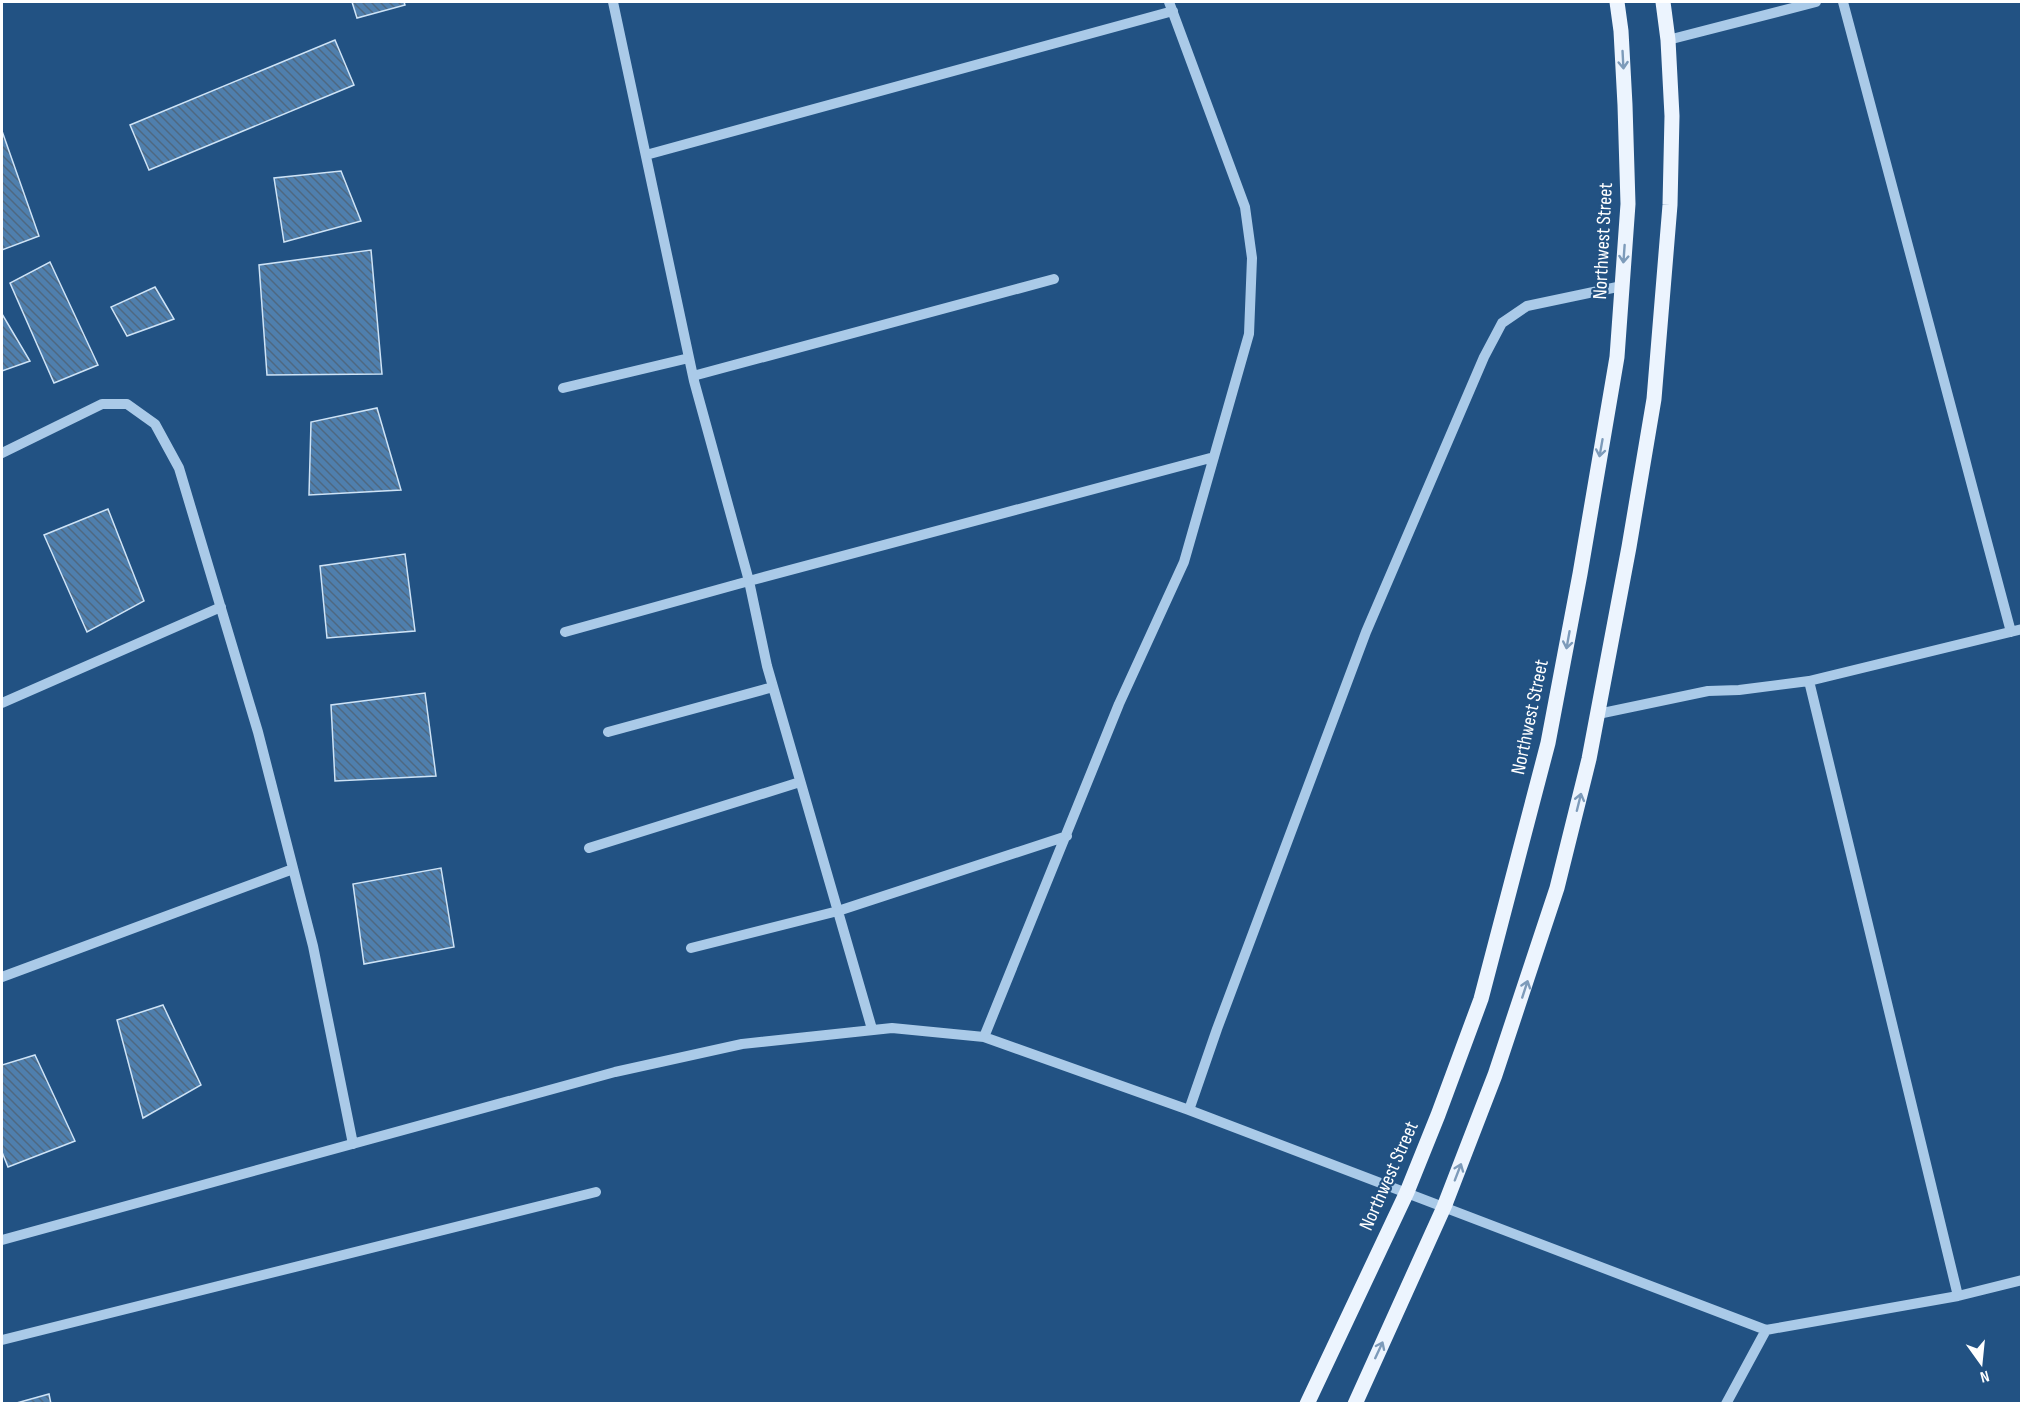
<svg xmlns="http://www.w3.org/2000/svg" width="2023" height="1405" viewBox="0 0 2023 1405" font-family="'Sofia Sans Condensed',sans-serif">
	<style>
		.building { fill: url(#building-back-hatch); stroke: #cee3f6; stroke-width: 1.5 }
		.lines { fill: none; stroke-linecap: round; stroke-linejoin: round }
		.minor { stroke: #aacae8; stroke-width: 10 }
		.major { stroke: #ecf4fe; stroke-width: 15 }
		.oneway { stroke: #7d9bba }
		.labels { text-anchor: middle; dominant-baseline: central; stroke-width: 4.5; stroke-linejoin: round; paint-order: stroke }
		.street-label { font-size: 20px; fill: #fff; stroke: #225283 }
	</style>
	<defs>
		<pattern id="building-back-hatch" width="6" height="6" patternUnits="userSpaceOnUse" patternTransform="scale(1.5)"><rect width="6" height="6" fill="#4f7fad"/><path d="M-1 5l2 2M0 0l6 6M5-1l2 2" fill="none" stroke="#4e6881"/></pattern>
	</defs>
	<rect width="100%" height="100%" fill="#225283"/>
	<path class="building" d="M352,2h52l1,3 -48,13z
		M335,40l19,45 -205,85 -19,-45z
		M2,131l37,105 -37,14z
		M341,171l20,50 -77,21 -10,-64z
		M371,250l11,124 -115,1 -8,-110z
		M50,262l48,103 -44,18 -44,-100z
		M155,287l19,32 -47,17 -16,-29z
		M2,314l28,47 -28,10z
		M377,408l24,82 -92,5 2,-73z
		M108,509l36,92 -57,31 -43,-97z
		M405,554l10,77 -88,7 -7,-72z
		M425,693l11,83 -101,5 -4,-76z
		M441,868l13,79 -90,17 -11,-80z
		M163,1005l38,80 -58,33 -26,-98z
		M35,1055l40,86 -67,26 -6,-15v-87z
		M49,1394l2,10h-38z"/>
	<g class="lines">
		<path class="minor" d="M613,2l81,379 55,200 18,85 105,363
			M1843,2l168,630
			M1668,40l148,-38
			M646,155l527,-144
			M693,376l361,-97
			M563,388l126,-30
			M2,453l100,-49h25l28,20 24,44 79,264 55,214 40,198
			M565,632l184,-51 465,-124
			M1809,681l149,615
			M2,703l219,-96
			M1598,714l110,-23 31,-1 70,-9 213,-52
			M608,732l165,-45
			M589,848l211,-66
			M691,948l147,-37 229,-75
			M2,977l291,-108
			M984,1037l135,-333 65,-142 65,-228 3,-76 -7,-51 -76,-205
			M1189,1110l28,-81 149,-397 118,-275 18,-34 25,-17 95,-20
			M2,1240l613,-168 127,-28 150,-16 92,9 205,73 577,220 192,-34 64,-16
			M2,1340l594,-148
			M1726,1404l40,-74"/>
		<path class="major" d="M1307,1404l100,-212 31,-77 43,-116 67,-256 32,-169 37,-217 11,-153 -3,-99 -4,-74 -4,-29
			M1355,1404l89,-197 51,-132 62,-187 32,-129 40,-212 25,-148 16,-194 2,-89 -4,-76 -5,-38"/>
	</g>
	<defs><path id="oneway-shaft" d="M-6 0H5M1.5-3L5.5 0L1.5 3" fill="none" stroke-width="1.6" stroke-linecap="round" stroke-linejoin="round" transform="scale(1.5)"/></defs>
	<g class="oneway">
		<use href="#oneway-shaft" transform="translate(1623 60) rotate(87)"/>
		<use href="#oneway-shaft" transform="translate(1624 254) rotate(94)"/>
		<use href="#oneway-shaft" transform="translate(1601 448) rotate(100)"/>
		<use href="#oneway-shaft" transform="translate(1568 640) rotate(100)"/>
		<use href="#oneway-shaft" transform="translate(1579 802) rotate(-76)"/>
		<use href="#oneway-shaft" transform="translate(1525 989) rotate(-72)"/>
		<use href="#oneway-shaft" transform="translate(1458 1172) rotate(-69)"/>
		<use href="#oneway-shaft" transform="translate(1379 1350) rotate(-65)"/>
	</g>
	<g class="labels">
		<g class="street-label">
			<text transform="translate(1603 241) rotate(-87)">Northwest Street</text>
			<text transform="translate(1530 717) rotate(-78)">Northwest Street</text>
			<text transform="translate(1389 1176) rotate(-66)">Northwest Street</text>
		</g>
	</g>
	<rect width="2023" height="1405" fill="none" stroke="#ffffff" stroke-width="6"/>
	<g transform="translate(1981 1363) rotate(165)" stroke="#225283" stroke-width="4.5" paint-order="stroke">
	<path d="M0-4.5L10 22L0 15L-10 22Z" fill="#ffffff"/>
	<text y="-9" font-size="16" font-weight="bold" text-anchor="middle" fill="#ffffff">N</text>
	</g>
</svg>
